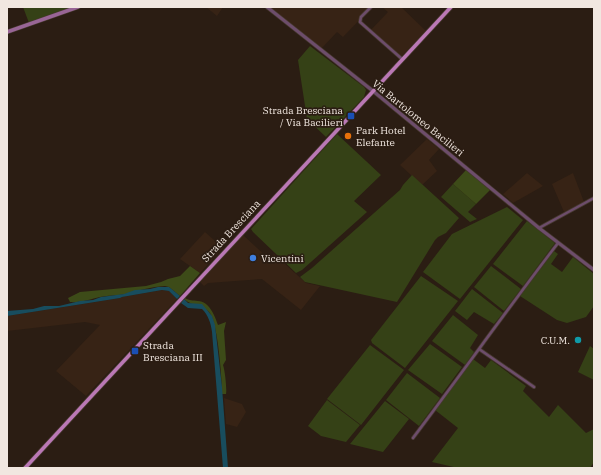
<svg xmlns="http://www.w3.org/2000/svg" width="601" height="475" viewBox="0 0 601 475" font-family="'IBM Plex Serif',serif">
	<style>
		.built { fill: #372315 }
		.green { fill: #354116 }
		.forest { fill: #3d4b18 }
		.water { fill: #184d5e }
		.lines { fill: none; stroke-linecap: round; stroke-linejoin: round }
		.minor-casing { stroke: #473930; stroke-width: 4 }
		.tertiary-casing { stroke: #473930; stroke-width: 4.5 }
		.secondary-casing { stroke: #473930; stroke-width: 5 }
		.primary-casing { stroke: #473930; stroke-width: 5 }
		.minor { stroke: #6d4d6b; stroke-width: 2.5 }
		.tertiary { stroke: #6d4d6b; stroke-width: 3 }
		.secondary { stroke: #986595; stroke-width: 3.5 }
		.primary { stroke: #ba78b5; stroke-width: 3.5 }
		.transit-dot { fill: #1a4fb4; stroke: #2b1d13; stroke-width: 1.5 }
		.food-dot { fill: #e8710a; stroke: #2b1d13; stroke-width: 1.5 }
		.shop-dot { fill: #3f7fe0; stroke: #2b1d13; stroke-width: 1.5 }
		.culture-dot { fill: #0f9aa8; stroke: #2b1d13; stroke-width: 1.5 }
		.labels { text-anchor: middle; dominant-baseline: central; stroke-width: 3.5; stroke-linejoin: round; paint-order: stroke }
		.poi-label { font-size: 10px; fill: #f1e7e0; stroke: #2b1d13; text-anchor: start }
		.street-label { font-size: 10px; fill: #f1e7e0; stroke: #2b1d13 }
	</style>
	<rect width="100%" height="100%" fill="#2b1d13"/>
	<path class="built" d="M206,7h17l-6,9z
		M268,7h104l-29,30 -6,-5 -16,17z
		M382,7h19l25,24 -27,28 -30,-27 19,-20z
		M427,139l12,10 -10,11 8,11 -15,14 -22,-20z
		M527,173l16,13 -30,17 -10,-9z
		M573,173l11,29 -20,10 -12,-28z
		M205,232l18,16 -23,25 -20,-14z
		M243,235l26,24 5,-5 32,29 14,3 -19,24 -39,-31 -54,4 -4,3 -4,-4z
		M162,290l7,1 8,8 -91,97 -30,-25 44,-46 -15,-3 -78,9v-15l113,-18 2,-1z
		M224,398l18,6 4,8 -9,15 -11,-3z"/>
	<path class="green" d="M23,7h51l-45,16z
		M310,46l54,41 2,3 -2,7 -38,40 -19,-18 -9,-59z
		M337,134l44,41 -27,26 13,11 -65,58 -6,3 -43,-41 -2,-3z
		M412,175l47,43 -13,15 -8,4 -3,3 -38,62 -92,-20 -5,-5 12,-9 88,-78 3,-5z
		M453,184l23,20 -8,8 9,7 -7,3 -29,-25z
		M507,207l16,13 -63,79 -37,-27 29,-38z
		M527,221l28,22 -32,43 -30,-22z
		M554,251l4,3 -7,10 11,8 11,-15 21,17v32l-8,11 -19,6 -10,-3 -37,-24z
		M491,266l30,23 -17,22 -30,-24z
		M421,276l37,25 -53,67 -33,-25 -1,-3z
		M472,289l31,24 -9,11 -20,-12 -7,8 -12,-9z
		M453,315l25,20 -8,13 4,4 -9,13 -33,-24z
		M430,344l32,23 -20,27 -34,-24z
		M370,345l34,25 -43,55 -34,-26z
		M590,346l4,3v31l-16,-8z
		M473,359l12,9 6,-8 35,26 -3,5 26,26 9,-12 28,28 8,-4v33l-4,6h-132l-26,-6 26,-34 -23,-18z
		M407,373l33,25 -21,28 -33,-26z
		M327,400l33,25 -14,17 -25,-6 -13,-10z
		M385,401l24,18 -26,33 -33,-8z"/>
	<path class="forest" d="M466,170l24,20 -14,14 -23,-20z
		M190,266l10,7 -20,23 -11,-9 -4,-1c-13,1 -27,4 -40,8 -8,2 -17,1 -25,3 -9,2 -20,6 -30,5l-2,-4 12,-6 66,-6 15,-4 7,-3 12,-3z
		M185,298c5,3 7,2 13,3 11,0 17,15 20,24l8,-3 -2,9 2,29 -3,5c2,5 4,25 3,29h-4c0,-14 -4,-73 -13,-82 -6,-7 -18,-6 -25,-13z"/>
	<path class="water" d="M158,287h11l11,9 -3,3 -8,-8 -7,-1 -40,7 -2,1 -113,18v-5l26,-2 11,-3h15l21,-5 13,-1 8,-3 23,-3 11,-4 15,-1z
		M184,299l4,4 14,1 10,12 3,9 7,62 6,81h-5l-11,-136c-1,-9 -4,-17 -10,-23l-14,-1 -7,-5z"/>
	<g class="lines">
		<g class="minor-casing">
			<path id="minor" d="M371,7l-10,10 -1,5 42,37
				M539,228l55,-30
				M479,349l55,38
				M413,438c49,-65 96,-131 145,-195"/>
		</g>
		<g class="tertiary-casing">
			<path id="tertiary" d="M267,7l106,84 166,137 55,42"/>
		</g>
		<g class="secondary-casing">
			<path id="secondary" d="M7,32l71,-25"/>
		</g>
		<g class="primary-casing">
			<path id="primary" d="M25,468l426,-461"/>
		</g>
		<use href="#minor" class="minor"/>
		<use href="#tertiary" class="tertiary"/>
		<use href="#secondary" class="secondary"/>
		<use href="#primary" class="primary"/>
	</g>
	<g class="transit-dot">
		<rect x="347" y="112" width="8" height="8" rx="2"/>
		<rect x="131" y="347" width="8" height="8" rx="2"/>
	</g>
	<circle class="food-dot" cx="348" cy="136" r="4"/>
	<circle class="shop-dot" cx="253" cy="258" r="4"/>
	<circle class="culture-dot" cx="578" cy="340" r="4"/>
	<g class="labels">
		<g class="poi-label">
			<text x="343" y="110" text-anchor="end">Strada Bresciana<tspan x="343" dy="12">/ Via Bacilieri</tspan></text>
			<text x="356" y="130">Park Hotel<tspan x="356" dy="12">Elefante</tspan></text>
			<text x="261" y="258">Vicentini</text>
			<text x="570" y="340" text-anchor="end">C.U.M.</text>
			<text x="143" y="345">Strada<tspan x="143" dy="12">Bresciana III</tspan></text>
		</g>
		<g class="street-label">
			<text transform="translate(418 118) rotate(39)">Via Bartolomeo Bacilieri</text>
			<text transform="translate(231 231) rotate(-47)">Strada Bresciana</text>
		</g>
	</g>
	<rect width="601" height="475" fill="none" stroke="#f1e7e0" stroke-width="16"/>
</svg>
